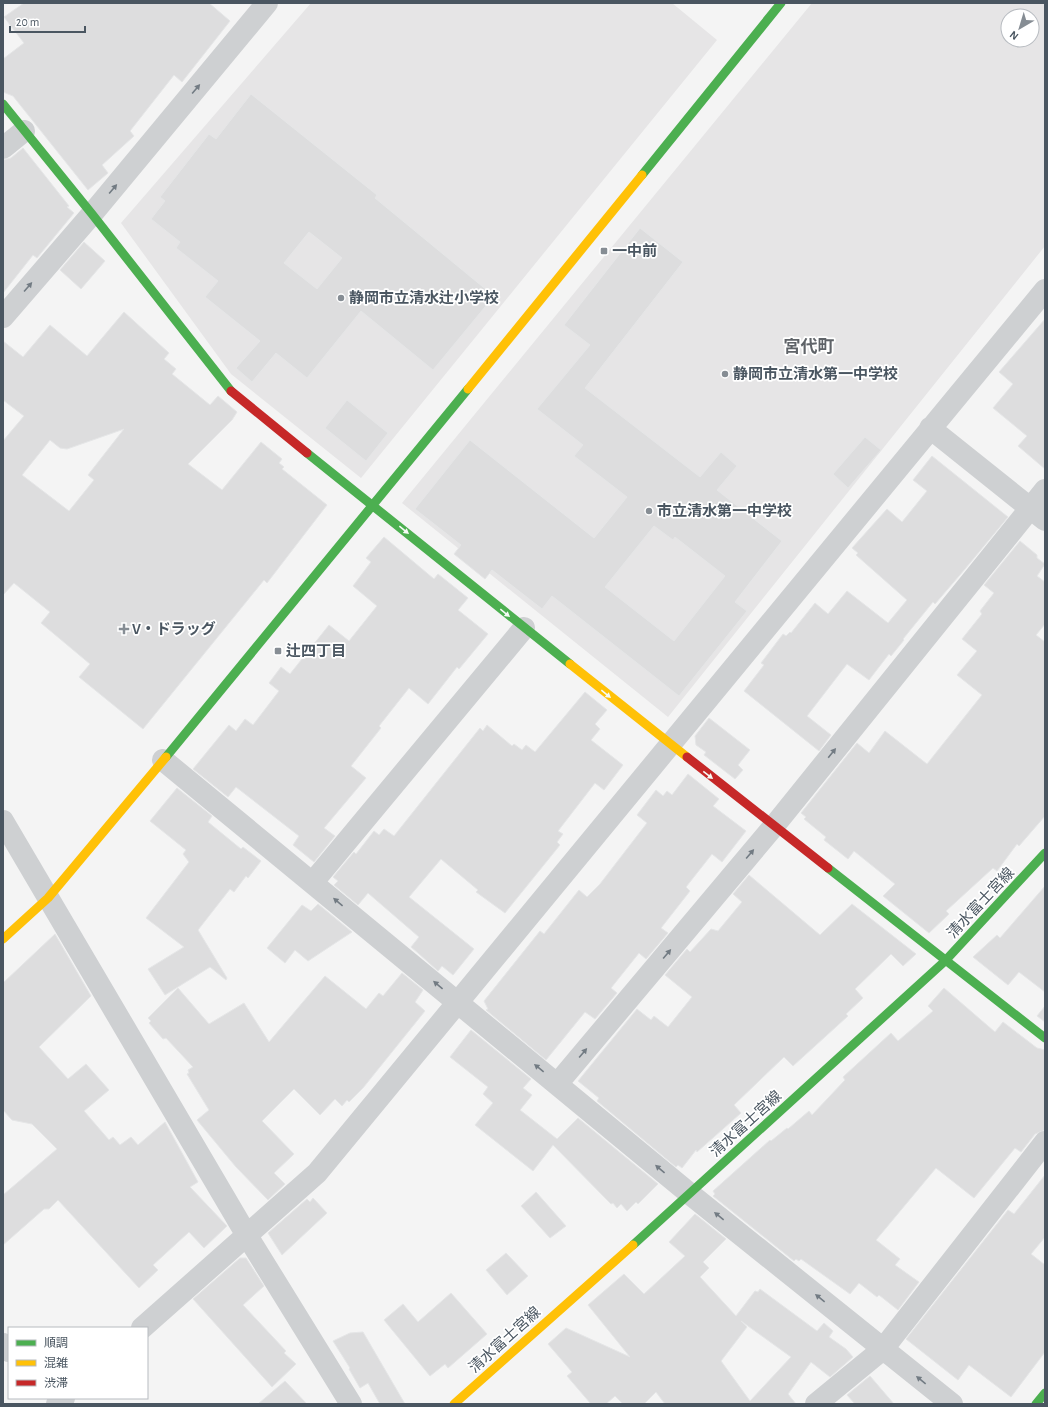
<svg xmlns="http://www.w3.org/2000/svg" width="1048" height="1407" viewBox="0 0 1048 1407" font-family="'Alegreya Sans','Noto Sans JP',sans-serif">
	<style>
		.education { fill: #e6e5e6; fill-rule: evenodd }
		.building { fill: #ddddde; stroke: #e5e6e7; fill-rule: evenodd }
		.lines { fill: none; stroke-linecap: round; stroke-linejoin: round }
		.street { stroke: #ced0d2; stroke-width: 22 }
		.fast { stroke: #4caf50; stroke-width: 9 }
		.slow { stroke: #ffc107; stroke-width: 9 }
		.jam { stroke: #c62828; stroke-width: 9 }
		.oneway { fill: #727b83 }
		.oneway2 { fill: #f6fbf6 }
		.poi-dot { fill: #868d94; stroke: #fff; stroke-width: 1.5 }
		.labels { text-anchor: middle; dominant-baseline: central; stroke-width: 3.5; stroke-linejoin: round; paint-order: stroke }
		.poi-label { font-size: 15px; font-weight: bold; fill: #4a5661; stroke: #fff; text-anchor: start }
		.street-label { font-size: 15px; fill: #4a5661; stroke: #fff }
		.quarter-label { font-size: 17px; font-weight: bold; fill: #5f6368; stroke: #fff }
	</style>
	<rect width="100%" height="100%" fill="#f4f4f4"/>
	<path class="education" d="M311,3h361l45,37 -356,438 -130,-104 -110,-151z
		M812,3h233v243l-377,471 -266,-214zM1008,16h24v24h-24z"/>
	<path class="building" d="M24,3h185l21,18 -48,61 -8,-7 -44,56 4,5 -32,29 6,8 -20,17 -75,-94 -10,-4v-33l21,-16 -20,-26z
		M251,94l126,101 -2,3 119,98 -61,74 -72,-59 -54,67 -31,-25 -24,29 -16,-14 24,-27 -55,-44 13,-16 -42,-33 4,-6 -29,-23 14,-18 -5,-4 49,-63 7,5zM309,232l33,26 -25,31 -33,-26z
		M23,148l46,58 -2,1 7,6 -37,45 -4,-3 -30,38v-133l8,-2z
		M640,228l43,34 -98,126 115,89 21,-25 16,14 -20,24 65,51 -47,61 12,9 -68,85 -127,-100 -10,13 -50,-39 -7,9 -31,-25 7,-9 -46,-36 55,-69 124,98 33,-41 -53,-41 9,-11 -46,-36 53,-64 -26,-20zM654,526l19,14 2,-3 50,39 -51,65 -69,-54z
		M84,242l21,19 -24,28 -21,-19z
		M124,312l45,41 -5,6 12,10 -4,5 38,31 8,-9 19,16 -5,8 -44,44 34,26 39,-48 21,17 -3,4 5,4 -2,2 45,36 -60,78 -3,-3 -121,149 -64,-52 11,-13 -49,-41 9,-11 -36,-29 -11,12v-154l21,-25 -21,-16v-59l20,16 27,-32 37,31zM124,429l-36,46 6,5 -25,31 -47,-36 28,-35 10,8 7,1z
		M1045,319v150l-27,-23 9,-10 -34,-28 20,-24 -14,-12z
		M347,400l41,33 -22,28 -41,-33z
		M865,437l16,13 -33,38 -15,-14z
		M932,456l76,61 -43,52 -30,35 -2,-2 -30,37 1,1 -13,16 -2,-2 -20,26 -22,-16 -40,52 24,19 -12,16 -75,-60 20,-26 -3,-2 22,-29 3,2 4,-4 1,1 24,-30 13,11 19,-23 41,32 19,-23 -51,-45 2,-2 -6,-5 35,-39 15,13 25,-31 -14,-11z
		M384,537l50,42 4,-5 30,24 -10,12 30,24 -29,35 -2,-2 -29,37 -19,-16 -30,38 2,2 -30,38 15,12 -42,50 11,8 -21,26 -21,-17 6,-9 -63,-49 -8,10 -35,-28 36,-44 7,6 9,-12 8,6 26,-34 -10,-8 12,-16 9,7 39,-49 20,16 28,-35 -24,-20 18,-24 -5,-4z
		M1020,541l17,14v3l8,6 -8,12 8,6v42l-9,11 9,7v174l-26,30 -2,-2 -20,27 -4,-3 -47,43 3,3 -20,19 -46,-37 12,-12 -41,-33 -6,8 -24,-19 2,-3 -22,-18 2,-2 -5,-4 56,-70 12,10 16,-22 42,33 55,-69 -25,-20 20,-24 -15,-12 20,-25 -2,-3 14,-18 -10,-8z
		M585,692l22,18 -12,14 5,5 -9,11 32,25 -19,25 -9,-7 -37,48 5,3 -6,8 3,3 -55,68 -29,-21 2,-2 -37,-31 -32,38 65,52 -21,26 -11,-9 -4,5 -20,-18 -7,-6 8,-10 -51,-44 -10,12 -24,-20 4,-4 -5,-4 21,-25 2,2 18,-23 5,4 5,-6 10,7 86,-108 3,3 4,-6 25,21 2,-2 8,6 4,-5 9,7z
		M709,718l41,32 -12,15 5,5 -8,9 -31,-24 2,-3 -10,-7 -1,-9z
		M688,774l31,25 -6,7 33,25 -24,31 -10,-8 -26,33 4,4 -29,37 7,5 -22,26 -7,-6 -28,35 6,5 -22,26 -10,-7 -39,48 -60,-50 2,-1 -4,-8 56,-70 4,3 35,-44 8,7 13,-13 47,-61 -10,-8 19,-25 7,6 4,-5 5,4z
		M177,788l35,28 -4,6 33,27 2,-2 18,14 -13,17 -2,-2 -12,16 -4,-3 -32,41 29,48 -1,2 -16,-13 -45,28 -17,-26 36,-22 -38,-29 43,-56 -6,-8 3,-4 -36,-29z
		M749,875l71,60 32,-31 64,50 -13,12 -12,-12 -36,35 8,9 -17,16 2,2 -55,50 -9,-9 -50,48 7,8 -44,39 -1,-2 -14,18 -4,-3 -2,2 -79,-66 2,-3 -21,-17 59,-72 14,11 3,-4 14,11 24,-30 -27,-22 22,-26 3,3 21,-23 7,2 24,-29 -9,-8z
		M1045,886v106l-26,-20 -11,13 -35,-28 24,-22 3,3z
		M318,904l34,28 -44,29 -13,-11 -10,13 -18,-15 35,-43 9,6z
		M55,934l36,62 -52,51 29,32 18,-15 23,26 -25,21 25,29 4,-3 7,8 11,-8 7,8 27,-23 33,60 -8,5 37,39 -23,22 -15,-16 -36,33 5,5 -19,18 -81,-88 -9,9h-5l-41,36v-50l54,-46 -25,-25 -20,-4 -9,-10v-127z
		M402,973l21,17 -8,12 10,9 -62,77 -14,14 -2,-2 -5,6 -7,-7 -15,16 -26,-26 -32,32 32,33 -20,19 11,11 -17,16 -32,-33 -39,-47 12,-10 -22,-36 2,-1 -1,-3 5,-3 -27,-29 -3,1 -14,-16 2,-2 -3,-3 30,-30 31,36 35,-21 25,39 56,-66 41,33 13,-16 4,3z
		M944,988l51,44 8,-10 34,26 8,2v80l-10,4 -14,18 -6,-4 -41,50 -38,-30 -60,72 24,19 -5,6 24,17 -21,28 -19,-15 -2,2 -18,-14 -9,11 -49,-35 -2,2 -3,-2 -2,2 -81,-65 2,-2 -2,-3 57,-51 1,1 16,-13 1,1 21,-18 3,4 33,-35 -2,-3 48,-44 7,8 35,-30 -5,-5z
		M1045,1006v16l-8,-6z
		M471,1030l60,49 -8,9 9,7 -12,15 37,29 21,-21 80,66 -20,20 -2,-2 -9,9 -6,-7 -4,4 -4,-5 -2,1 -58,-59 -20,26 -58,-46 18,-22 -10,-9 5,-7 -38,-30z
		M1045,1175v62l-14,17 14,11v87l-34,45 -42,-32 -11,15 -52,-41 102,-129 6,4z
		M536,1192l30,34 -16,12 -29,-32z
		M313,1198l14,15 -45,42 -14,-22 39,-34 3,3z
		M695,1214l31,25 -23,23 6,6 -9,9 36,39 19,-25 3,1 2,-3 57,42 7,-8 9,8 -4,6 17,12 7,8 -23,20 -19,-15 -23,32 8,10h-131l-9,-12 -12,12h-21l-8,-8 -9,8h-15l-24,-28 5,-4 -24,-28 18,-16 64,29 -42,-52 36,-31 20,20 41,-38 -16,-14zM741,1321l50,36 -41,44 -29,-40 26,-34z
		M506,1253l22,23 -21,19 -21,-25z
		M240,1258h6l18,28 -21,19 43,46 -2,2 12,11 -24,23 -79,-88z
		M451,1293l36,41 -39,34 -3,-4 -15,12 -46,-56 19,-16 15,18z
		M363,1332l42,72h-25l-12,-21 -8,5 -11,-19 1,-1 -17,-27 17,-8z
		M870,1376l24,28h-39l-8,-9z
		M285,1381l22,23h-49z"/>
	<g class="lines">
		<path class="street" d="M3,148l21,-17
			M3,317l89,-103 175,-211
			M930,428l115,92
			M163,760l527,434 262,210
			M3,821l243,413 105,170
			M313,882l211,-254
			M558,1083l216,-257 271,-336
			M142,1328l175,-155 728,-883
			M3,1344l6,7
			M57,1404l7,-6
			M816,1404l67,-55 162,-207"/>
		<path class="fast" d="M3,104l89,110 139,177
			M642,175l139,-172
			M307,453l263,211
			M166,757l302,-368
			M828,868l217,170
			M633,1245l312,-284 100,-108
			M1036,1404l9,-11"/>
		<path class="slow" d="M468,389l174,-214
			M570,664l117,93
			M3,939l45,-41 118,-141
			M454,1404l179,-159"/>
		<path class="jam" d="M231,391l76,62
			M687,757l141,111"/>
	</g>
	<defs><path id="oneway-solid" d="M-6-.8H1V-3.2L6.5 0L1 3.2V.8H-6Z"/></defs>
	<g class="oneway">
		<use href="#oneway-solid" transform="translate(196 89) rotate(-50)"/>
		<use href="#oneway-solid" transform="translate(113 189) rotate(-50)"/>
		<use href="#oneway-solid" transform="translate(28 287) rotate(-49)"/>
		<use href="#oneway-solid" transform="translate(832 753) rotate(-51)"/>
		<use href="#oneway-solid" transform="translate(750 854) rotate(-50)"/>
		<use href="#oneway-solid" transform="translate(338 902) rotate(-140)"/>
		<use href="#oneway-solid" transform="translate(667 954) rotate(-50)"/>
		<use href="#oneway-solid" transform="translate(438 985) rotate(-140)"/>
		<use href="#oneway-solid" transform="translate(583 1053) rotate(-50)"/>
		<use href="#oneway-solid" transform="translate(539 1068) rotate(-141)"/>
		<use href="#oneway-solid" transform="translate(660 1169) rotate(-140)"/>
		<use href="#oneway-solid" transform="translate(719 1216) rotate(-141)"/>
		<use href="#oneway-solid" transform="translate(820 1298) rotate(-141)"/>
		<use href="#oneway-solid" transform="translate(921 1380) rotate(-141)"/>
	</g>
	<g class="oneway2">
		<use href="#oneway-solid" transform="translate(404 530) rotate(39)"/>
		<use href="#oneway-solid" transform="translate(505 613) rotate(39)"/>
		<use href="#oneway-solid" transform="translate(606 694) rotate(39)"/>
		<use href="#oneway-solid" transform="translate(708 775) rotate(38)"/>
	</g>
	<g class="poi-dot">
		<rect x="600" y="247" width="8" height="8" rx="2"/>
		<circle cx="341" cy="298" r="4"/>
		<circle cx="725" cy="374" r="4"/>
		<circle cx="649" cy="511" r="4"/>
		<path d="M122 623h4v4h4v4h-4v4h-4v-4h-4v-4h4z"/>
		<rect x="274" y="647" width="8" height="8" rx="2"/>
	</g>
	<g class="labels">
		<g class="poi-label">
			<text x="612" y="251">一中前</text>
			<text x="349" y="298">静岡市立清水辻小学校</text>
			<text x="733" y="374">静岡市立清水第一中学校</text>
			<text x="657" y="511">市立清水第一中学校</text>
			<text x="132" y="629">V・ドラッグ</text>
			<text x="286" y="651">辻四丁目</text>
		</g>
		<g class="street-label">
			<text transform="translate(981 903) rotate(-47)">清水富士宮線</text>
			<text transform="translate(746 1124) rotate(-42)">清水富士宮線</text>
			<text transform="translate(505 1340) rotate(-42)">清水富士宮線</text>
		</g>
		<g class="quarter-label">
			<text x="809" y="346">宮代町</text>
		</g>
	</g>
	<rect width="1048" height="1407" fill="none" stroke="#4a5661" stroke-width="8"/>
	<rect x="8" y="1327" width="140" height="72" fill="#ffffff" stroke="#b7bbc0"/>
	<rect x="16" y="1340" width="20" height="6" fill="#4caf50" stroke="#b7bbc0"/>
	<text x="44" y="1347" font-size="12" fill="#4a5661">順調</text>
	<rect x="16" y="1360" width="20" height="6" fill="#ffc107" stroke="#b7bbc0"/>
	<text x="44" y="1367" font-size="12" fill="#4a5661">混雑</text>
	<rect x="16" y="1380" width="20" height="6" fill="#c62828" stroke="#b7bbc0"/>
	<text x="44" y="1387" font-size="12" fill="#4a5661">渋滞</text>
	<g transform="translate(1020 28) rotate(218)"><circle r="19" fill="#ffffff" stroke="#b7bbc0"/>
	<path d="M0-3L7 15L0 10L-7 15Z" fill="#868d94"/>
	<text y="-6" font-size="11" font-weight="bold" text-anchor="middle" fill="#4a5661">N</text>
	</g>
	<path d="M10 26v6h75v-6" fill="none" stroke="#4a5661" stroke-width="2"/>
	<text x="16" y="26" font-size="12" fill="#4a5661" stroke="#ffffff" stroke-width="3" paint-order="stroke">20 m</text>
</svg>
